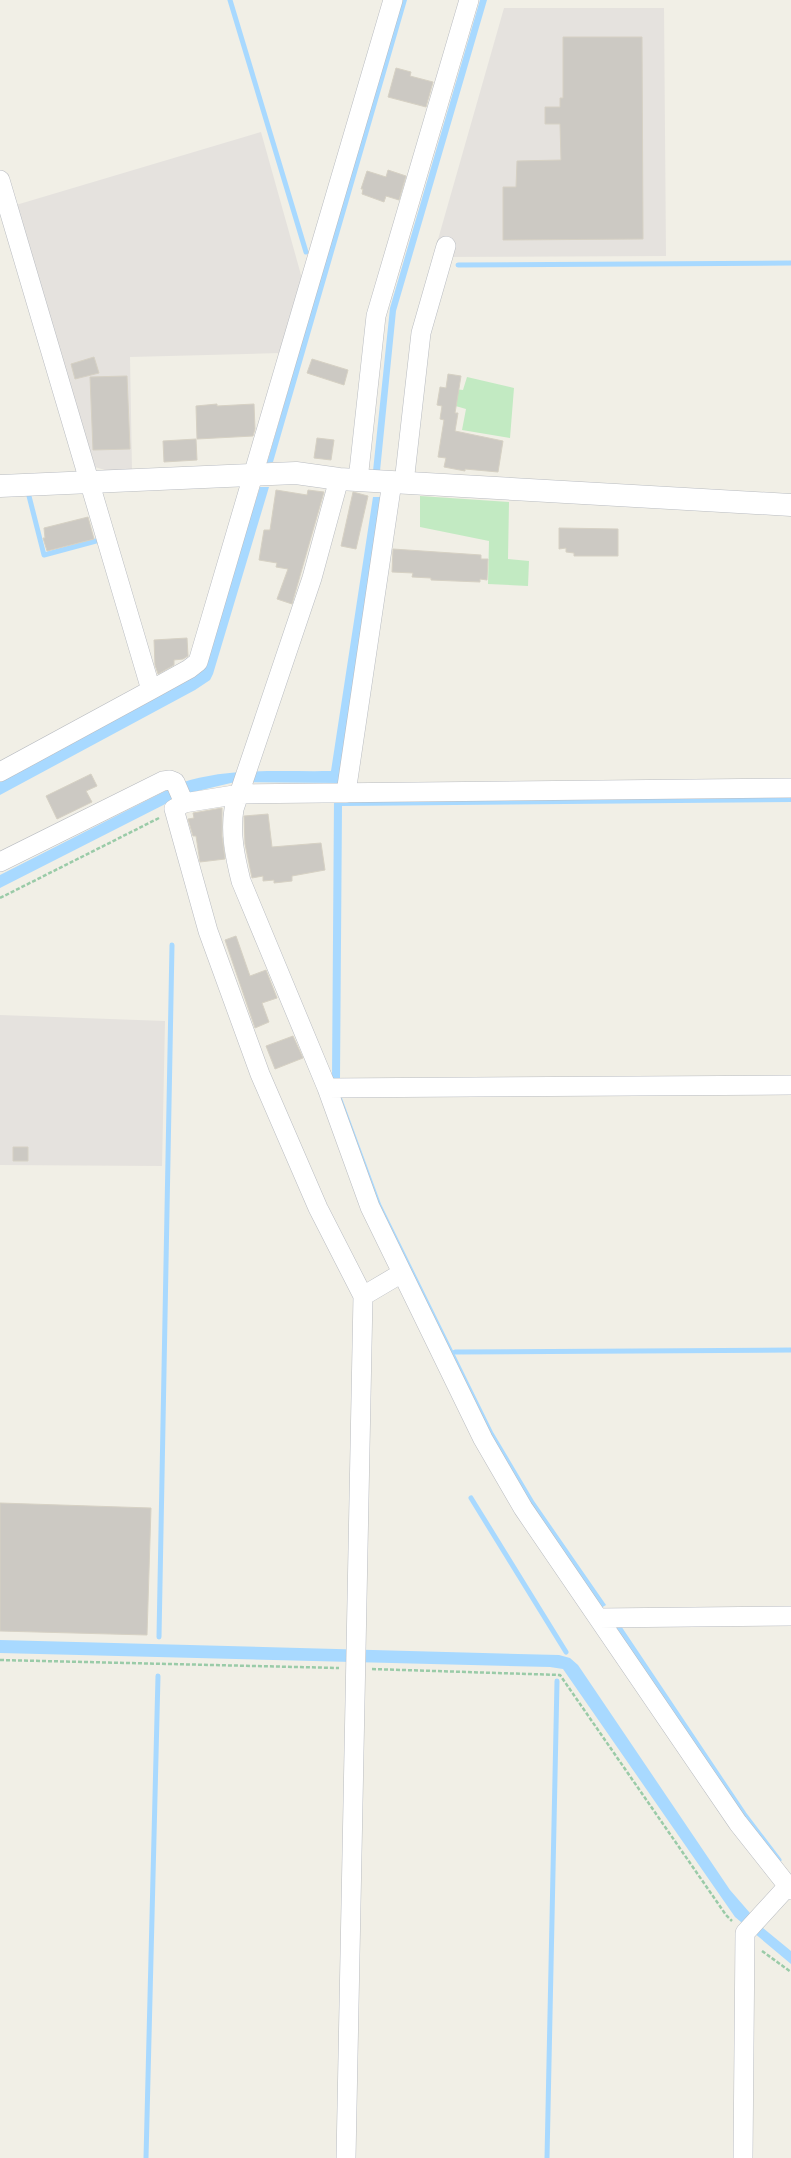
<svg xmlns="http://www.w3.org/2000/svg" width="791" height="2158" viewBox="0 0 791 2158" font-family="'Public Sans',sans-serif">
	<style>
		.industrial { fill: #e5e2de }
		.green { fill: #c2eac2 }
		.water { fill: #a8d9ff }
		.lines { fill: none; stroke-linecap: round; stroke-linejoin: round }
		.stream { stroke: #a8d9ff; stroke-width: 5 }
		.building { fill: #ccc9c3; stroke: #d6d1c4 }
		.minor-casing { stroke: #b9bcc1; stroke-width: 20 }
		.tertiary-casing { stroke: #b9bcc1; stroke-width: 23 }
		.path { stroke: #9acba8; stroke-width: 2.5; stroke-dasharray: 4 2; stroke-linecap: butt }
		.minor { stroke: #fff; stroke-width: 19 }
		.tertiary { stroke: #fff; stroke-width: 22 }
	</style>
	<rect width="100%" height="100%" fill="#f1efe6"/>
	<path class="industrial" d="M504,8h160l2,248 -233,1z
		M261,132l42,150 -23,71 -150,4 2,113 -24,1 -13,-4 -79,-262z
		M0,1015l165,6 -3,145 -162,-1z"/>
	<path class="green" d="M467,377l47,11 -4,50 -48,-8 4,-21 -14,-4 2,-16 9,1z
		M420,496l89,6 -1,57 21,2 -1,25 -40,-2 1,-43 -69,-14z"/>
	<path class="water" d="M401,0h6l-134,462 -6,1z
		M480,0h7l-91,311 -16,160h-7l17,-163z
		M260,487h9l-56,187 -3,6 -15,10 -195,105v-13l190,-103 12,-9z
		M373,497h9l-44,286 -103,-1 -50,12 -185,94v-13l181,-92c48,-16 100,-11 150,-12z
		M791,795v7l-449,4 -2,272h-8l2,-279z
		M342,1098l39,106 112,228 41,69 72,104 -5,3 -71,-105 -41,-69 -113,-228 -38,-107z
		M0,1640l559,15 11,3 8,7 152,225 33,38 28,23v13l-56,-47 -172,-248 -13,-2 -550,-14z"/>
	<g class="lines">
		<path class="stream" d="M230,0l76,252
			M458,265l333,-2
			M29,496l15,59 52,-14
			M455,1352l336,-2
			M471,1498l95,154
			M618,1626l126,188 35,46
			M159,1637l13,-692
			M146,2158l12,-482
			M547,2158l10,-477"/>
	</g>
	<path class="building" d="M563,37h79l1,202 -140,1v-53h13l1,-26 44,-1 -1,-36h-15v-17h15v-9h3z
		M396,68l15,4 -1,4 23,6 -7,25 -38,-10z
		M388,170l18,6 -7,24 -13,-4 -2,6 -22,-8 1,-5h-2l6,-18 19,6z
		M94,357l5,16 -24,6 -4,-15z
		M312,359l36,11 -4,15 -37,-12z
		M448,374l13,2 -6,37h3l-3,18 48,10 -5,31 -33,-3v2l-21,-4 2,-9 -8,-1 6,-37 -4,-1 2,-13 -5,-1 3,-18 6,1z
		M127,376l3,73 -37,1 -3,-73z
		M217,404v2l37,-2 1,25 -2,7 -56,3 -1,-33z
		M317,438l17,2 -3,20 -17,-2z
		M196,439l1,21 -33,2 -1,-21z
		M276,490l31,5 1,-5 16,2 -32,112 -15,-5 11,-30 -12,-2 1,-4 -18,-3 5,-30h6z
		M353,492l15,4 -12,53 -15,-3z
		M88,517l6,22 -47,12 -4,-13h2l-1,-10z
		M559,528l59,1v27h-44v-3l-8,-1v-4l-7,1z
		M393,549l88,6v4h7l-1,21 -7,-1v3l-49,-2v-2l-19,-1 1,-4 -21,-1z
		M187,638l1,18 -5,3 -9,1v5l-16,9 -3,-9 -1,-25z
		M91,774l6,12 -11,5 6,11 -35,17 -11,-23z
		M222,808v28l3,23 -25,3 -4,-26h-3l-5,-17 6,-1 -1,-5z
		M268,814l4,33 49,-4 4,27 -33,6v5l-18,2v-3l-11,1v-5l-11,2 -7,-34 -1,-28z
		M236,936l14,40 16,-6 11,28 -15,5 7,19 -14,6 -30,-88z
		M293,1036l10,22 -28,11 -9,-23z
		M13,1147h15v14h-15z
		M0,1503l151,5 -4,127 -147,-4z"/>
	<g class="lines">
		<g class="minor-casing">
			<path id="minor" d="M0,180l151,510
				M339,479l-27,99 -78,231c-4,24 1,48 7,72l86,207 43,119 113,232 40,69 215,315 53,67
				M358,480l18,-164 93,-316
				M404,483l17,-150 25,-87
				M0,772l151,-82 38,-21 9,-7 195,-662
				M346,793l46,-311
				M184,803l-10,6 34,122 52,143 58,134 45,88 -17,862
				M0,862l163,-81 7,-1 5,2 9,21 56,-9 551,-6
				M327,1088l464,-3
				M363,1296l39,-23
				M599,1618l192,-2
				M743,2158l2,-225 42,-46"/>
		</g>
		<g class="tertiary-casing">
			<path id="tertiary" d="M0,486l296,-13 43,6 452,26"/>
		</g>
		<path class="path" d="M0,898l159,-80
			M0,1660l339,8
			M372,1669l188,6 166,240 6,6
			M762,1951l29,21"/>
		<use href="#minor" class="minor"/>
		<use href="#tertiary" class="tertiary"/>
	</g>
</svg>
